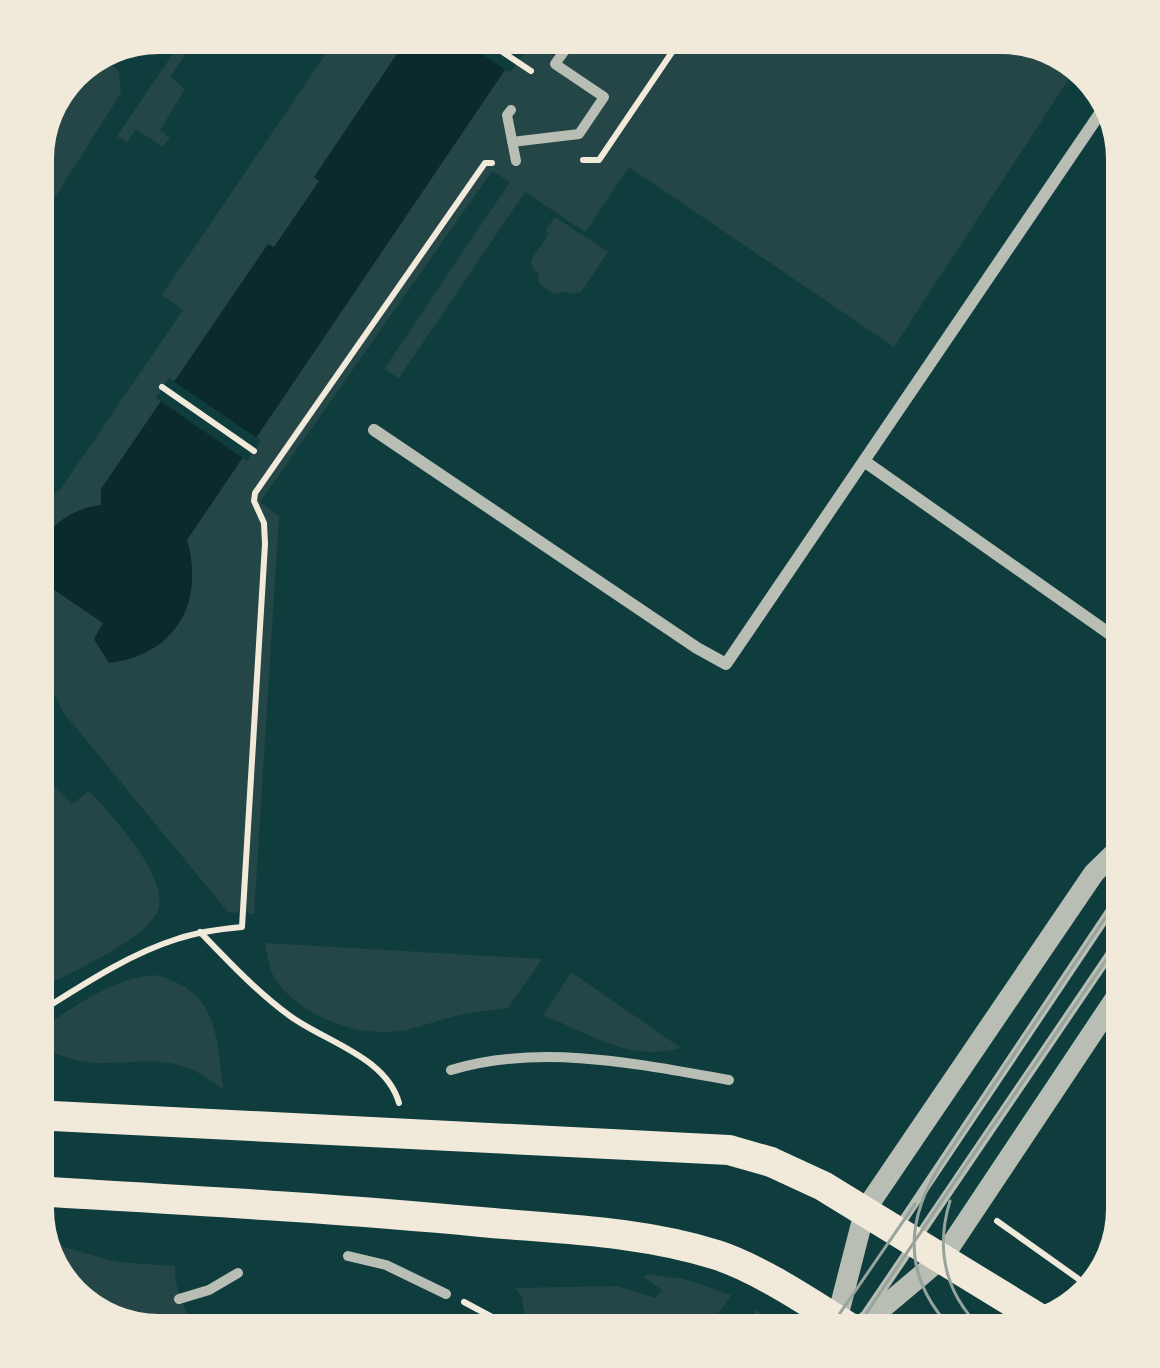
<svg xmlns="http://www.w3.org/2000/svg" width="1160" height="1368" viewBox="0 0 1160 1368" font-family="'Noto Serif',serif">
	<style>
		.green { fill: #244646 }
		.water { fill: #0a2a2b }
		.pier { fill: #0f3d3e }
		.lines { fill: none; stroke-linecap: round; stroke-linejoin: round }
		.path { stroke: #f1e9da; stroke-width: 6 }
		.service { stroke: #b8beb3; stroke-width: 9 }
		.pedestrian { stroke: #b8beb3; stroke-width: 10 }
		.minor { stroke: #b8beb3; stroke-width: 12 }
		.tertiary { stroke: #b8beb3; stroke-width: 21 }
		.primary { stroke: #f1e9da; stroke-width: 30 }
		.tram { stroke: #97a49c; stroke-width: 3 }
	</style>
	<rect width="100%" height="100%" fill="#0f3d3e"/>
	<path class="green" d="M187,33h13l-30,44 15,12 -25,41 10,8 -7,9 -27,-18 -9,14 -10,-7z
		M340,33h668l66,38 -180,276 -265,-180 -44,65 -60,-40 -126,186 -15,-9 126,-187 -18,-11 -232,331 19,14 -25,398 -26,-2 -165,-200 -30,-62v-144l27,-16 123,-180 -21,-15z
		M102,55l17,17 2,21 -88,139v-82l42,-85z
		M555,217l53,35 -27,40 -10,2 -6,-3 -11,3 -15,-11 -1,-10 -5,-3 -2,-10 18,-26 -4,-3z
		M38,781l16,5 18,18 17,-13c21,22 81,86 69,119 -12,31 -95,66 -125,82v-210z
		M265,943l277,16 -34,49c-19,3 -38,4 -56,9 -21,5 -41,14 -63,15 -39,2 -92,-19 -114,-53 -6,-11 -8,-24 -10,-36z
		M571,972l110,76c-58,14 -87,-15 -138,-32z
		M154,975c64,15 62,58 69,114 -10,-7 -21,-15 -32,-20 -28,-12 -57,-6 -86,-6 -27,1 -49,-8 -72,-21v-8c37,-24 76,-55 121,-59z
		M43,1241l74,21 58,4c-1,27 13,44 20,69h-43l-97,-56z
		M648,1274l36,5 47,16 -27,40h-175l-8,-40 -6,-7 102,-2 39,12 6,-8 -18,-13z
		M756,1310l42,25h-59z"/>
	<path class="water" d="M411,33h119l-343,507c18,62 -11,115 -78,123l-15,-24 9,-16 -68,-46c-3,-39 29,-68 66,-72v-16l167,-245 6,3 45,-66 -5,-4z"/>
	<path class="pier" d="M451,33h46l27,19 -14,21z
		M169,378l92,63 -14,20 -91,-63z"/>
	<g class="lines">
		<path class="path" d="M474,33l57,38
			M583,160h16l86,-127
			M162,387l92,64
			M200,932c28,29 57,60 90,84 36,26 96,41 109,87
			M33,1016c45,-28 93,-61 144,-77 21,-7 43,-10 65,-12l23,-383 -1,-21 -10,-22 1,-8 230,-330h7
			M997,1221l90,64
			M464,1302l28,15 18,18"/>
		<path class="service" d="M898,1228l224,-335 5,-23
			M867,1312l260,-383"/>
		<path class="pedestrian" d="M511,110l-4,5 9,46
			M512,142l67,-8 25,-37 -49,-33 18,-25 12,-6
			M451,1070c89,-27 188,-6 278,10
			M348,1256l38,9 60,29
			M179,1299l30,-9 29,-17"/>
		<path class="minor" d="M374,430l323,218 29,16 383,-564
			M864,461l263,185"/>
		<path class="tertiary" d="M837,1319l28,-109 229,-337 33,-32
			M855,1331l88,-74 184,-276"/>
		<path class="primary" d="M33,1115l696,35 42,12 52,24 222,136
			M33,1191c150,9 299,17 448,31 78,7 160,9 236,33 46,15 102,54 144,80"/>
		<path class="tram" d="M950,1201c-16,52 -3,99 39,134
			M825,1335l90,-131
			M852,1335c90,-137 184,-271 275,-406
			M958,1335c-54,-52 -56,-110 -17,-171l186,-279"/>
	</g>
	<path d="M0 0H1160V1368H0ZM159 54H1001A105 105 0 0 1 1106 159V1209A105 105 0 0 1 1001 1314H159A105 105 0 0 1 54 1209V159A105 105 0 0 1 159 54Z" fill="#f1e9da" fill-rule="evenodd"/>
</svg>
